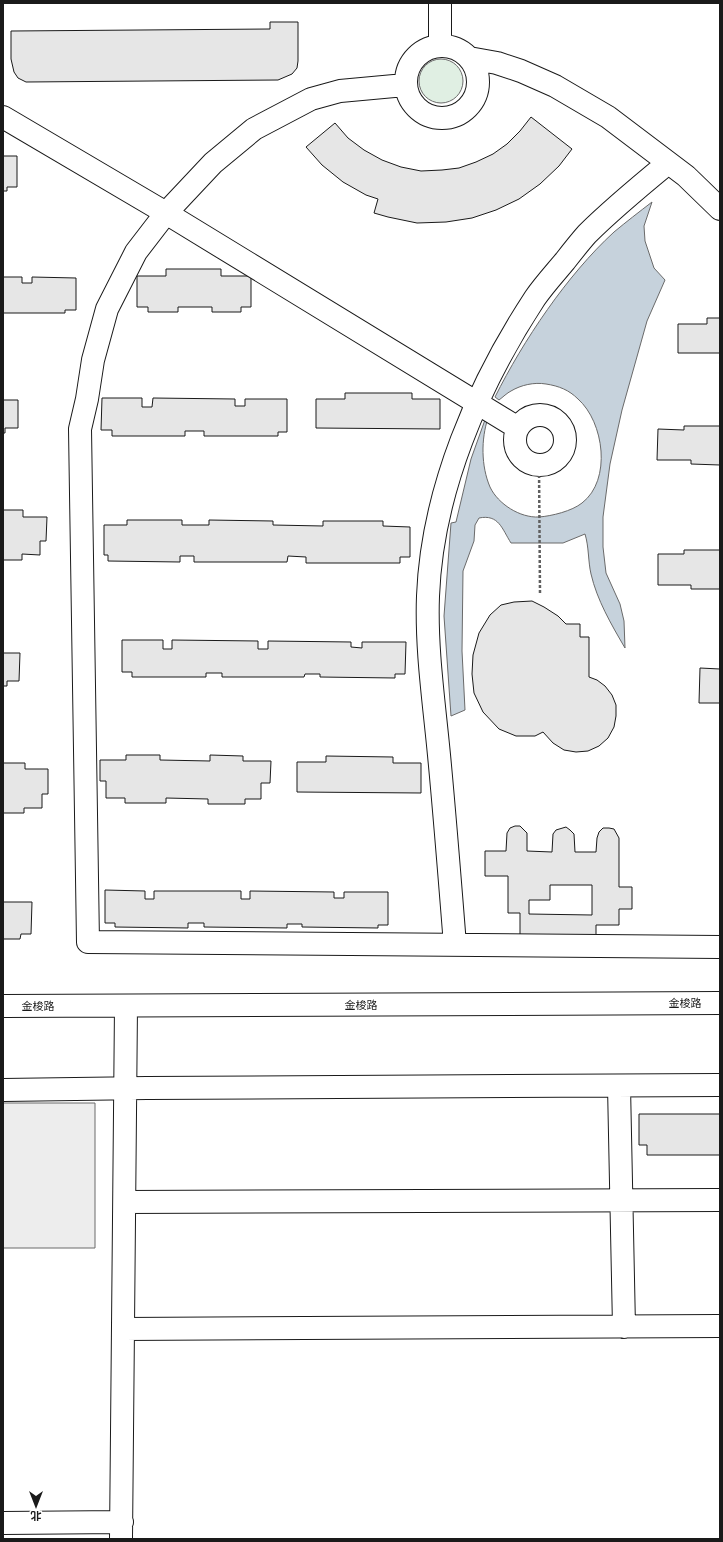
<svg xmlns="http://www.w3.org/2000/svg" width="723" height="1542" viewBox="0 0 723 1542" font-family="Quicksand,'Noto Sans SC',sans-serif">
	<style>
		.green { fill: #e0efe3; stroke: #6a6a6a }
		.parking { fill: #ededed; stroke: #6a6a6a }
		.water { fill: #c6d2dc; stroke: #6a6a6a }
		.building { fill: #e6e6e6; stroke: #1a1a1a; fill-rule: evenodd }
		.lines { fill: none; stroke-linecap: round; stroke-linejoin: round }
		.minor-casing { stroke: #1a1a1a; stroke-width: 24 }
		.path { stroke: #5f5f5f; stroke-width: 2.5; stroke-dasharray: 3 2; stroke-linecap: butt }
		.minor { stroke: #fff; stroke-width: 22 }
		.labels { text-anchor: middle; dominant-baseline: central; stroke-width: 3; stroke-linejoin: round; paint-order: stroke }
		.street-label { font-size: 11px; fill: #1a1a1a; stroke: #fff }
	</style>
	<rect width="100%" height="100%" fill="#fff"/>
	<path class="green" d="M419 81a22 22 0 1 1 44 0a22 22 0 1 1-44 0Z"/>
	<path class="parking" d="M3,1103h92v145h-92z"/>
	<path class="water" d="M652,202l-8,24 1,15 9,27 11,12 -18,41 -25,89 -12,54 -7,53v30l3,26 14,31 4,17 1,27c-14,-24 -28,-48 -34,-74 -3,-13 -2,-27 -6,-40l-22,9h-52c-9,-14 -12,-29 -32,-25l-4,7 -1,16 -11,30 -1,80 3,59 -14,6 -7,-100 7,-93 5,-1 15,-63 15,-42 2,1c-7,21 -7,48 2,69 8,17 30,31 49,30 13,-1 33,-6 43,-14 30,-23 22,-81 -4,-104 -9,-9 -19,-13 -32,-15 -12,-2 -25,1 -35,7 -4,2 -8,6 -12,9l-4,-3c28,-56 72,-122 119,-165 12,-10 25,-20 38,-30z"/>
	<path class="building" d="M270,22h28v39l-1,7 -5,6 -14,6 -252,2 -8,-4 -4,-6 -3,-13v-28l259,-2z
		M531,117l41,32 -13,17 -19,18 -21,15 -23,11 -24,8 -26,4 -29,1 -29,-6 -14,-4 4,-14 -12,-4 -23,-13 -21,-17 -16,-18 29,-24 13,15 16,12 18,10 19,7 20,4 21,-1 17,-2 17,-6 17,-8 14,-10 13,-13z
		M3,156h14v31h-10v4h-4z
		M166,269h55v7h30v31h-10v5h-29v-5h-34v5h-30v-5h-11v-31h29z
		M3,277h19v6h10v-6l44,1v32h-11v3h-62z
		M707,318h13v35h-42v-29h29z
		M345,393h67v6h28v30l-124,-1v-29h29z
		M102,398h40v9h10l1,-9 82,1v7h10v-7h42v33h-9v4h-74v-5h-19v5h-73v-6h-11z
		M3,400h15v28h-13v5h-2z
		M684,426h36v39l-29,-1v-4h-34l1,-31 26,1z
		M3,510h20v7h24l-1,24h-6v14l-18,-1v6h-19z
		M127,520h55v5h27v-5l64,1v4l50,1v-5h60v5l27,1v30h-10v6h-94v-6l-18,-1 -1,6h-93v-6h-14v6l-72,-1v-6h-4v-30h23z
		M684,550h36v39h-29v-4h-33v-31h26z
		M532,601l12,6 14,9 8,8h14v13h9v40l8,3 8,6 7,9 4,10v11l-2,11 -6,11 -9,8 -11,5 -12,1 -12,-2 -11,-7 -10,-11 -8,4h-19l-17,-7 -16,-17 -9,-19 -2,-19 1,-19 6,-22 11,-18 11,-10 13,-3z
		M122,640h41v9h9v-9l86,1v8h10v-8l83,1v5l11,1v-6h44l-1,32h-10v4l-75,-1v-3h-15l-1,3h-82v-4h-16v4h-74v-5h-10z
		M3,653h17l-1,28h-12v5h-4z
		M700,668l20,1v34h-21z
		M126,755h34v5l50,1v-6l33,1v5h28l-1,22h-9v16h-16v5h-37v-5l-42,-1v5h-41v-5h-19v-17h-6v-21h26z
		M326,756l67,1v6h28v30l-124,-1v-30h29z
		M3,763h22v6h23v25h-6v14h-18v5h-21z
		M515,826h5l7,7v18l25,1 1,-18 3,-4 10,-3 4,3 4,4 1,18h21l1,-14 2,-6 4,-4h6l5,1 5,9v49h13v22h-13v16h-23v13l-76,-1v-24h-12v-37h-23v-25h21l1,-18 3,-5zM550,885h42v30l-63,-1v-14h21z
		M105,890l40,1v8h9v-8h87v8h9v-8l84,1v6h10v-6h44v33h-10v3l-76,-1v-3h-15v4l-83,-1v-4h-16v5l-73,-1v-4h-10z
		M3,902h29l-1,32h-10l-1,5h-17z
		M639,1114h81v41h-73v-10h-8z"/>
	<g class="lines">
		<g class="minor-casing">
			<path id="minor" d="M440,3v43
				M406 82a36 36 0 1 1 72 0a36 36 0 1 1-72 0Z
				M469,58l28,5 24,8 34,15 53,31 78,59 34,33
				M405,85l-65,6 -29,8 -57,30 -41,34 -47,50 -30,39 -29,57 -14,51 -6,39 -7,30 8,513 632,5
				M3,117l163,96 352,215
				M515 440a25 25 0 1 1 50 0a25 25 0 1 1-50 0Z
				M455,945c-5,-63 -10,-127 -16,-190 -5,-53 -13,-106 -11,-159 4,-105 50,-211 107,-298 9,-13 20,-25 30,-37 7,-9 14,-18 22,-27 25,-25 53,-48 81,-71
				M3,1006l717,-3
				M619,1086l5,241
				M3,1090l144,-2 573,-3
				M125,1202l595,-2
				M123,1329l597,-3
				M3,1523l119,-1
				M121,1539l5,-533"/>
		</g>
		<path class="path" d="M539,465l1,128"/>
		<use href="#minor" class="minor"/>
	</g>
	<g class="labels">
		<g class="street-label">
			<text x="685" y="1003">金梭路</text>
			<text x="361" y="1005">金梭路</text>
			<text x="38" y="1006">金梭路</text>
		</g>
	</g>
	<rect width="723" height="1542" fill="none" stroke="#1a1a1a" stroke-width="8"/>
	<g transform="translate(36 1506) rotate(180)" stroke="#ffffff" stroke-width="3" paint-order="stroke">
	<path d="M0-3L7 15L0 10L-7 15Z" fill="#1a1a1a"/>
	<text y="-6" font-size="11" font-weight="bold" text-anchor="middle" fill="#1a1a1a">北</text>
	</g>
</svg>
